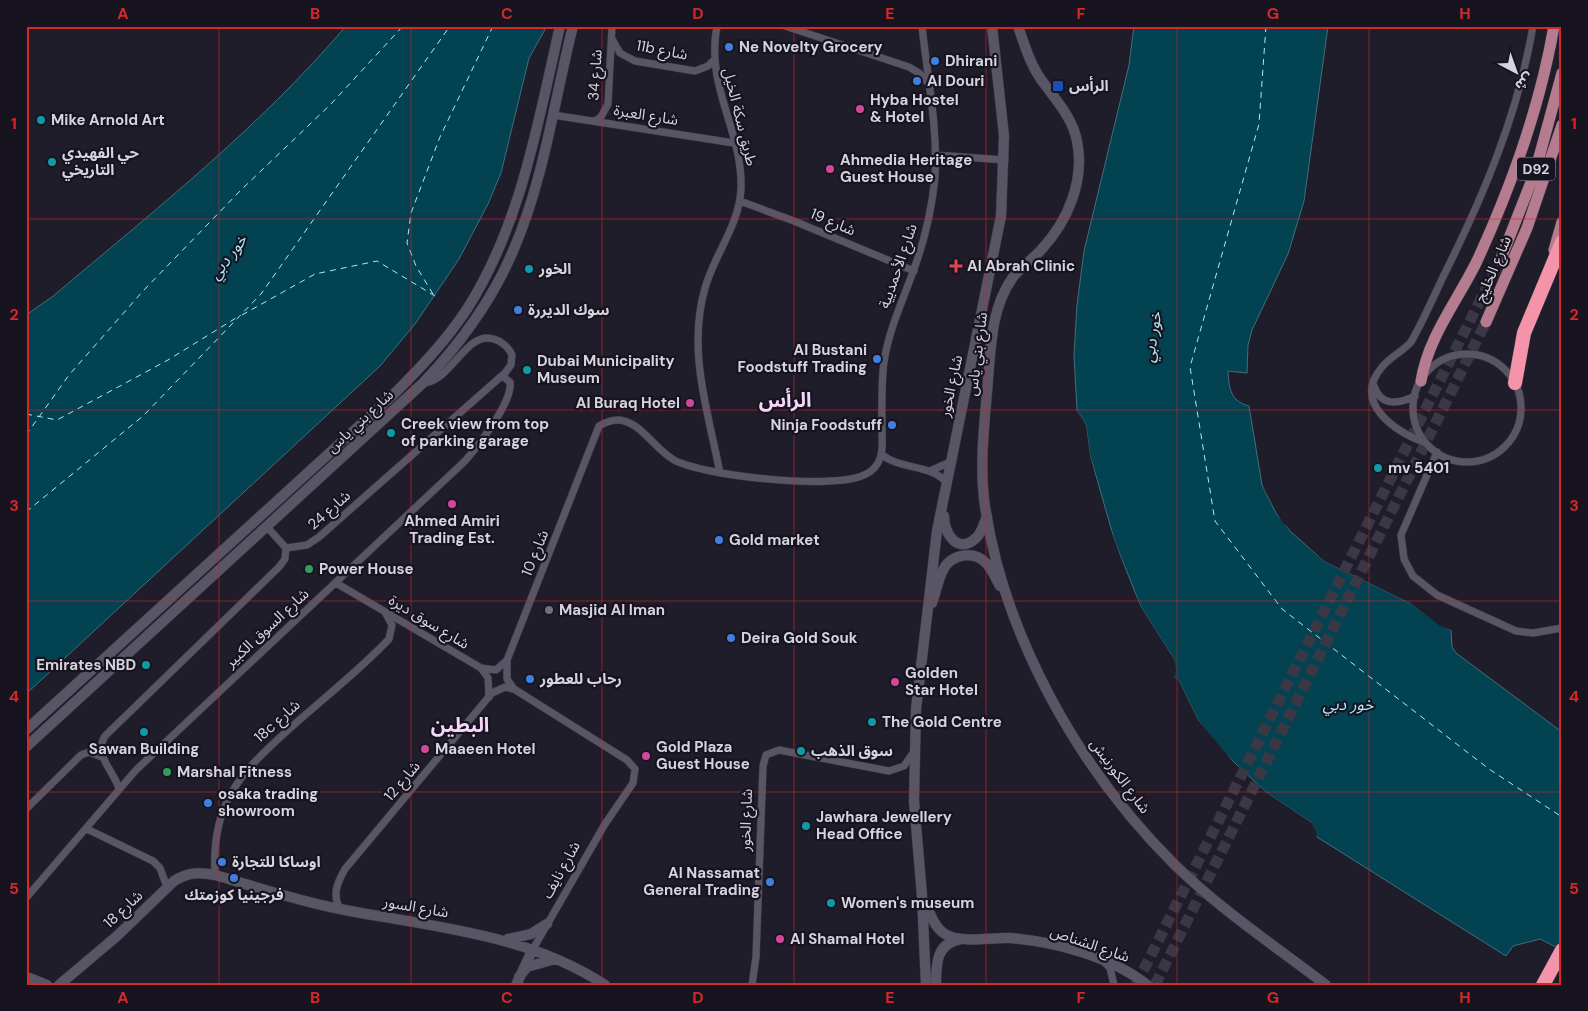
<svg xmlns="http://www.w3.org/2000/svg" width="1588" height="1011" viewBox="0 0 1588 1011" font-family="'DM Sans','Noto Sans Arabic',sans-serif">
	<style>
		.water { fill: #034351; stroke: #426e7b }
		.pier { fill: #201d2a }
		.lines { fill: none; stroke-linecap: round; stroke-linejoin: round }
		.ferry { stroke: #ade9fa; stroke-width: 1; stroke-dasharray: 6 5; stroke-linecap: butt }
		.primary-tunnel { stroke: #3b3845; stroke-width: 11; stroke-dasharray: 11 5.5; stroke-linecap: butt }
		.street-casing { stroke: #3b3842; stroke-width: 8 }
		.secondary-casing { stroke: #3b3842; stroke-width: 11 }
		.primary-casing { stroke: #3b3842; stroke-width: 12 }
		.highway-casing { stroke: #3b3842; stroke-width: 15 }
		.street { stroke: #585564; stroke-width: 7 }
		.secondary { stroke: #585564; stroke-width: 10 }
		.primary { stroke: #b57b8f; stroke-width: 11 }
		.highway { stroke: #f394ab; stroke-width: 14 }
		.grid { fill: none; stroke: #d62828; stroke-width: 1; stroke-opacity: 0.55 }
		.shop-dot { fill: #3f7fe0; stroke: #171420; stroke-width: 2 }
		.transit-dot { fill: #1a4fb4; stroke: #171420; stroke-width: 2 }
		.hotel-dot { fill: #d1479c; stroke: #171420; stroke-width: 2 }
		.culture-dot { fill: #0f9aa8; stroke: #171420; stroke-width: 2 }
		.health-dot { fill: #e0444e; stroke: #171420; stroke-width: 2 }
		.leisure-dot { fill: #2e9e5b; stroke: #171420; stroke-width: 2 }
		.worship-dot { fill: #6b7280; stroke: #171420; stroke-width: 2 }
		.labels { text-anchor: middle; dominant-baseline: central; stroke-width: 4.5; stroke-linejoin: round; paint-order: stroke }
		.shield { fill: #171420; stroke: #9c9aa4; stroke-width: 1 }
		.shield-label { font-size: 14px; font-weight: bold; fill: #d5d3dc }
		.poi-label { font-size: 15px; font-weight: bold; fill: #d5d3dc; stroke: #171420; text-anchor: start }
		.street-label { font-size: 15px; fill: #d5d3dc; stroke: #171420 }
		.water-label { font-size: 16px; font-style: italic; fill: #ade9fa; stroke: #171420 }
		.district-label { font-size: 20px; font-weight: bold; fill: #f6d6fb; stroke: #171420 }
		.neatline { fill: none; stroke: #d62828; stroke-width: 2 }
		.grid-label { font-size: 16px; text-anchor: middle; font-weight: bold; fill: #d62828 }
	</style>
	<rect width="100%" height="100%" fill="#201d2a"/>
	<path class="water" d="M346,26h201l-18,32 -28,115 -13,31 -29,55 -44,65 -35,42 -354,328v-379l26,-18c103,-87 206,-168 294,-271z
		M1134,26h194l-24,175 -16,53 -36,76 -4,15 -1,28 -19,-2c1,17 2,30 21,35l13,79 14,28 15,19 33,29 86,42 30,22 11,5 1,17 4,6 106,79v218l-22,-11 -27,7 -7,10 -189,-119 -5,-14 -45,-30 -48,-45 -21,-28 -20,-41 -5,-2 1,-18 -33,-52 -26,-65 -25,-87 -4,-30 -9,-15 -3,-55 3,-50 7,-54 45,-186z"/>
	<path class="pier" d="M1077,410l9,15 4,30 15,59 25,69 11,24 33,52 2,11 -2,7 4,2 20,41 41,49 28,24 45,30 5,11 -1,5 -6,-14 -44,-30 -29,-24 -42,-49 -19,-41 -5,-3 2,-8 -2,-10 -32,-52 -11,-24 -25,-70 -15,-58 -4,-31z
		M1262,485l22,35 41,38 86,43 31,22 9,4v3l-11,-4 -30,-23 -86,-42 -42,-39z"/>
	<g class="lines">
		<path class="ferry" d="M1266,26l-7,98 -69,243 25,154 67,88 207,160 73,48
			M433,294l-17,-28 -9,-23 4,-30 29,-76 53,-111
			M242,315l73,-41 62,-13 58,35
			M26,414l31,6 111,-60 68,-42
			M26,435l43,-60 74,-84 98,-101 90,-86 72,-78
			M26,512l117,-96 118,-122 189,-268"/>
		<path class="primary-tunnel" d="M1136,985l364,-724
			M1155,985l331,-663"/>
		<g class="street-casing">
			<path id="street" d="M717,26c-12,61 26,105 24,163 -2,37 -26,64 -36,99 -18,63 3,123 15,185
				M785,26l124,41 10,6 8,9
				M612,39l8,14 15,8 60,10 13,-5 5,-5
				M553,115l181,28
				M595,121l6,-4 7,-13 4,-78
				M935,155l70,5
				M740,201l54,20 120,50
				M1413 408a54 54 0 1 1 108 0a54 54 0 1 1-108 0Z
				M1374,386c7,21 25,18 41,10
				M1426,443c-30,-11 -75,-40 -44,-76 8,-10 20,-15 29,-25 12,-21 22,-44 32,-65 40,-80 75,-162 90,-251
				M1437,452l-36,83 3,24 9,17 24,19 79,36 17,2 29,-5
				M881,454c19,16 50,10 65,28
				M930,471l20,-9
				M267,527l19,21
				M286,548l21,-3 12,-8 186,-164 6,-8 1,-10c-3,-7 -7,-10 -13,-14 -32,-17 -46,41 -76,42
				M336,583l145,85 7,10 1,19
				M507,662v17l7,10 113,71 8,9 -2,14 -28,41 -72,125
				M481,668l15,2 11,-10 92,-234c7,-4 16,-8 25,-5 18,4 32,29 50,39 30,16 159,30 190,15 8,-3 14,-10 17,-19 2,-8 1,-18 1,-26 0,-23 -1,-46 2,-68 5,-33 19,-62 30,-93 11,-30 18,-61 21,-92 3,-50 -8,-102 -13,-151
				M119,789c-5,-19 -26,-33 -14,-53l174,-169 6,-8 1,-11
				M26,809l55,-54 8,-3 13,5
				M87,829l66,32 7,7 7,19
				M215,875c-4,-70 23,-100 72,-144 34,-31 71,-59 102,-92l3,-14 -7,-13
				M26,898l110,-128 329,-309c13,-15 48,-59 45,-79l-8,-6
				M340,909c-8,-14 -3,-26 5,-40l147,-176 13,-6 8,2
				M1104,962l6,6 4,17
				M752,985l4,-28 7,-191 3,-11 13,-5 110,21 15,-5 9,-13"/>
		</g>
		<g class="secondary-casing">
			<path id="secondary" d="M1018,26c6,18 12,37 22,52 14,20 32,38 37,63 8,40 -9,80 -36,109 -8,9 -20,17 -28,27 -10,14 -16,31 -19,47 -4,22 -5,45 -7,68 -3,36 -7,71 -3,107 18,135 95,271 191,366 46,45 100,81 151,120
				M944,516c0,18 14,39 32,22 6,-5 8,-15 11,-22
				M932,603c4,-11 6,-23 11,-33 8,-16 31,-20 43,-7 6,6 10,16 14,23
				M26,730l367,-335c27,-27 53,-54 74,-86 54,-84 71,-187 93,-283
				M26,747l397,-364c37,-39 69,-82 90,-132 31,-71 41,-150 60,-225
				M925,902c5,11 9,25 20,32 17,10 45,3 65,4 45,4 101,18 137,47
				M508,939l23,-5 16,-10
				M519,977l8,-10 28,-8
				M30,978l17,7
				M59,985l58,-49 57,-55c14,-9 25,-9 41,-6 41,12 83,26 125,34 91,18 186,24 265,76
				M516,985l17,-36
				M926,985l-4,-89 -8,-95 2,-92 21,-178 64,-315 3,-80 -12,-110
				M936,985c0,-21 0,-42 25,-46"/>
		</g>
		<g class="primary-casing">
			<path id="primary" d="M1554,250l8,-28
				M1500,261l35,-89 27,-99
				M1486,322l41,-94 35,-103
				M1421,381c7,-44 37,-81 56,-120 34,-74 63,-154 77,-235"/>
		</g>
		<g class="highway-casing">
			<path id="highway" d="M1515,383l9,-50 38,-91
				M1543,985l19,-35"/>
		</g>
		<use href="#street" class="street"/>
		<use href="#secondary" class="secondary"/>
		<use href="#primary" class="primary"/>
		<use href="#highway" class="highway"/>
	</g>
	<path class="grid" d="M219,26v959M411,26v959M602,26v959M794,26v959M986,26v959M1177,26v959M1369,26v959M26,219h1536M26,410h1536M26,601h1536M26,792h1536"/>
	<g class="shop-dot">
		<circle cx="729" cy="47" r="5"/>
		<circle cx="935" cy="61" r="5"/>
		<circle cx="917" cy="81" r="5"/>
		<circle cx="518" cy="310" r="5"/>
		<circle cx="877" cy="359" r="5"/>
		<circle cx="892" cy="425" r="5"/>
		<circle cx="719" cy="540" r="5"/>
		<circle cx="731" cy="638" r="5"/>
		<circle cx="530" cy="679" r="5"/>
		<circle cx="208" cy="803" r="5"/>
		<circle cx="222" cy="862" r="5"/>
		<circle cx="234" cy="878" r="5"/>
		<circle cx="770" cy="882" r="5"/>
	</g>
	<rect class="transit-dot" x="1052" y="80" width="12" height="12" rx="2.5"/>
	<g class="hotel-dot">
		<circle cx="860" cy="109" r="5"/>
		<circle cx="830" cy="169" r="5"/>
		<circle cx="690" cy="403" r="5"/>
		<circle cx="452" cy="504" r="5"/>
		<circle cx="895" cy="682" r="5"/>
		<circle cx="425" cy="749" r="5"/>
		<circle cx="646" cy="756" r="5"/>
		<circle cx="780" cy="939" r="5"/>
	</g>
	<g class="culture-dot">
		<circle cx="41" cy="120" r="5"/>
		<circle cx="52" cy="162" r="5"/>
		<circle cx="529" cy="269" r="5"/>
		<circle cx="527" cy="370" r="5"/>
		<circle cx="391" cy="433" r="5"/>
		<circle cx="1378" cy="468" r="5"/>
		<circle cx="146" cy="665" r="5"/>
		<circle cx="872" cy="722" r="5"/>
		<circle cx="144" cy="732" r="5"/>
		<circle cx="801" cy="751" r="5"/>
		<circle cx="806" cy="826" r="5"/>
		<circle cx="831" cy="903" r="5"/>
	</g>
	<path class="health-dot" d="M953.5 258.5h5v5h5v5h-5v5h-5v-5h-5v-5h5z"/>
	<g class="leisure-dot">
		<circle cx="309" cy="569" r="5"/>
		<circle cx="167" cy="772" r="5"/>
	</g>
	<circle class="worship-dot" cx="549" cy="610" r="5"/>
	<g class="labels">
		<rect class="shield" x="1517" y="157.5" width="38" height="23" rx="4"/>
		<g class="shield-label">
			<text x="1536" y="169">D92</text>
		</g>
		<g class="poi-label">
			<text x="739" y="47">Ne Novelty Grocery</text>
			<text x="945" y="61">Dhirani</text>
			<text x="927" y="81">Al Douri</text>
			<text x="1069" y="86">الرأس</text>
			<text x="870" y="100">Hyba Hostel<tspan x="870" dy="17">&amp; Hotel</tspan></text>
			<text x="51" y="120">Mike Arnold Art</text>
			<text x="62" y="153">حي الفهيدي<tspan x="62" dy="17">التاريخي</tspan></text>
			<text x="840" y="160">Ahmedia Heritage<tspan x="840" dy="17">Guest House</tspan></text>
			<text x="967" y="266">Al Abrah Clinic</text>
			<text x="539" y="269">الخور</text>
			<text x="528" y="310">سوك الديررة</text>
			<text x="867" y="350" text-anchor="end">Al Bustani<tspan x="867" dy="17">Foodstuff Trading</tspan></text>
			<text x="537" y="361">Dubai Municipality<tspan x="537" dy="17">Museum</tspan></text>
			<text x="680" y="403" text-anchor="end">Al Buraq Hotel</text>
			<text x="401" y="424">Creek view from top<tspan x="401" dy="17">of parking garage</tspan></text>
			<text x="882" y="425" text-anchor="end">Ninja Foodstuff</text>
			<text x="1388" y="468">mv 5401</text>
			<text x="452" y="521" text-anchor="middle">Ahmed Amiri<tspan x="452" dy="17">Trading Est.</tspan></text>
			<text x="729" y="540">Gold market</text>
			<text x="319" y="569">Power House</text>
			<text x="559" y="610">Masjid Al Iman</text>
			<text x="741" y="638">Deira Gold Souk</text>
			<text x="136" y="665" text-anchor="end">Emirates NBD</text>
			<text x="905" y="673">Golden<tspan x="905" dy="17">Star Hotel</tspan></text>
			<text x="540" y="679">رحاب للعطور</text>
			<text x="882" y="722">The Gold Centre</text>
			<text x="656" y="747">Gold Plaza<tspan x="656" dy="17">Guest House</tspan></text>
			<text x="144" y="749" text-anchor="middle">Sawan Building</text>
			<text x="435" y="749">Maaeen Hotel</text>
			<text x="811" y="751">سوق الذهب</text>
			<text x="177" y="772">Marshal Fitness</text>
			<text x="218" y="794">osaka trading<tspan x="218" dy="17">showroom</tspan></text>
			<text x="816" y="817">Jawhara Jewellery<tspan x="816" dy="17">Head Office</tspan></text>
			<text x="232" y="862">اوساكا للتجارة</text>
			<text x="760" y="873" text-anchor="end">Al Nassamat<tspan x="760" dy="17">General Trading</tspan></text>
			<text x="234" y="895" text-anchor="middle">فرجينيا كوزمتك</text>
			<text x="841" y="903">Women's museum</text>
			<text x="790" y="939">Al Shamal Hotel</text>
		</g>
		<g class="street-label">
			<text transform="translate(662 50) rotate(11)">11b شارع</text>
			<text transform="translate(595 75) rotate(-86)">شارع 34</text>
			<text transform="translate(646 115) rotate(9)">شارع العبرة</text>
			<text transform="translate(740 117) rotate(76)">طريق سكة الخيل</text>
			<text transform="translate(833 222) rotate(23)">شارع 19</text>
			<text transform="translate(898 266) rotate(-71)">شارع الأحمديية</text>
			<text transform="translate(1493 269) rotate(-67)">شارع الخليج</text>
			<text transform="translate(977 354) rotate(-83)">شارع بني ياس</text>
			<text transform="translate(951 386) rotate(-78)">شارع الخور</text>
			<text transform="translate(360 421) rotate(-43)">شارع بني ياس</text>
			<text transform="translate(329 510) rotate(-41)">شارع 24</text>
			<text transform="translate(535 553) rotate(-68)">شارع 10</text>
			<text transform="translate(429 622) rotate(31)">شارع سوق ديرة</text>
			<text transform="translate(267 628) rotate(-43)">شارع السوق الكبير</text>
			<text transform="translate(277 721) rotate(-42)">18c شارع</text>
			<text transform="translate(1120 776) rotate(53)">شارع الكورنيش</text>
			<text transform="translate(402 781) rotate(-50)">شارع 12</text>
			<text transform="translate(746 820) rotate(-88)">شارع الخور</text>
			<text transform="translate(561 870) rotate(-61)">شارع نايف</text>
			<text transform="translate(416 907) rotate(10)">شارع السور</text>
			<text transform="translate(123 909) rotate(-43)">شارع 18</text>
			<text transform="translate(1090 944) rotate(19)">شارع الشناص</text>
		</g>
		<g class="water-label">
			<text transform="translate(228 257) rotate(-53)">خور دبي</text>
			<text transform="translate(1152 337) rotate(-81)">خور دبي</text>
			<text x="1348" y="704">خور دبي</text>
		</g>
		<g class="district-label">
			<text x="785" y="400">الرأس</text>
			<text x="460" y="725">البطين</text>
		</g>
	</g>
	<rect width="1588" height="1011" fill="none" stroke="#171420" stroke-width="55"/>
	<g transform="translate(1516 72) rotate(139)" stroke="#171420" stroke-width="4" paint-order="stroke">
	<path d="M0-4L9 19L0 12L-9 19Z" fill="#d5d3dc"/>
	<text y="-8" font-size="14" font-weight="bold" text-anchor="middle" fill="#d5d3dc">ش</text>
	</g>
	<rect x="28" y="28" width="1532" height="956" class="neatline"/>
	<g class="grid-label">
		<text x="123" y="19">A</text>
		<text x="315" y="19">B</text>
		<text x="507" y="19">C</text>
		<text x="698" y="19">D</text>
		<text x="890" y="19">E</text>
		<text x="1081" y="19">F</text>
		<text x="1273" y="19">G</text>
		<text x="1465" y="19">H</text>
		<text x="14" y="129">1</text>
		<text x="1574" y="129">1</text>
		<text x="14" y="320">2</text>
		<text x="1574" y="320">2</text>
		<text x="14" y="511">3</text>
		<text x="1574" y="511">3</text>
		<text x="14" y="702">4</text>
		<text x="1574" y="702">4</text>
		<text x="14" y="894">5</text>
		<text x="1574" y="894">5</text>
		<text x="123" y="1003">A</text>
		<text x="315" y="1003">B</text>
		<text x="507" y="1003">C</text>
		<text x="698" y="1003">D</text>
		<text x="890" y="1003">E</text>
		<text x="1081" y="1003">F</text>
		<text x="1273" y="1003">G</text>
		<text x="1465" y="1003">H</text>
	</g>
</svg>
